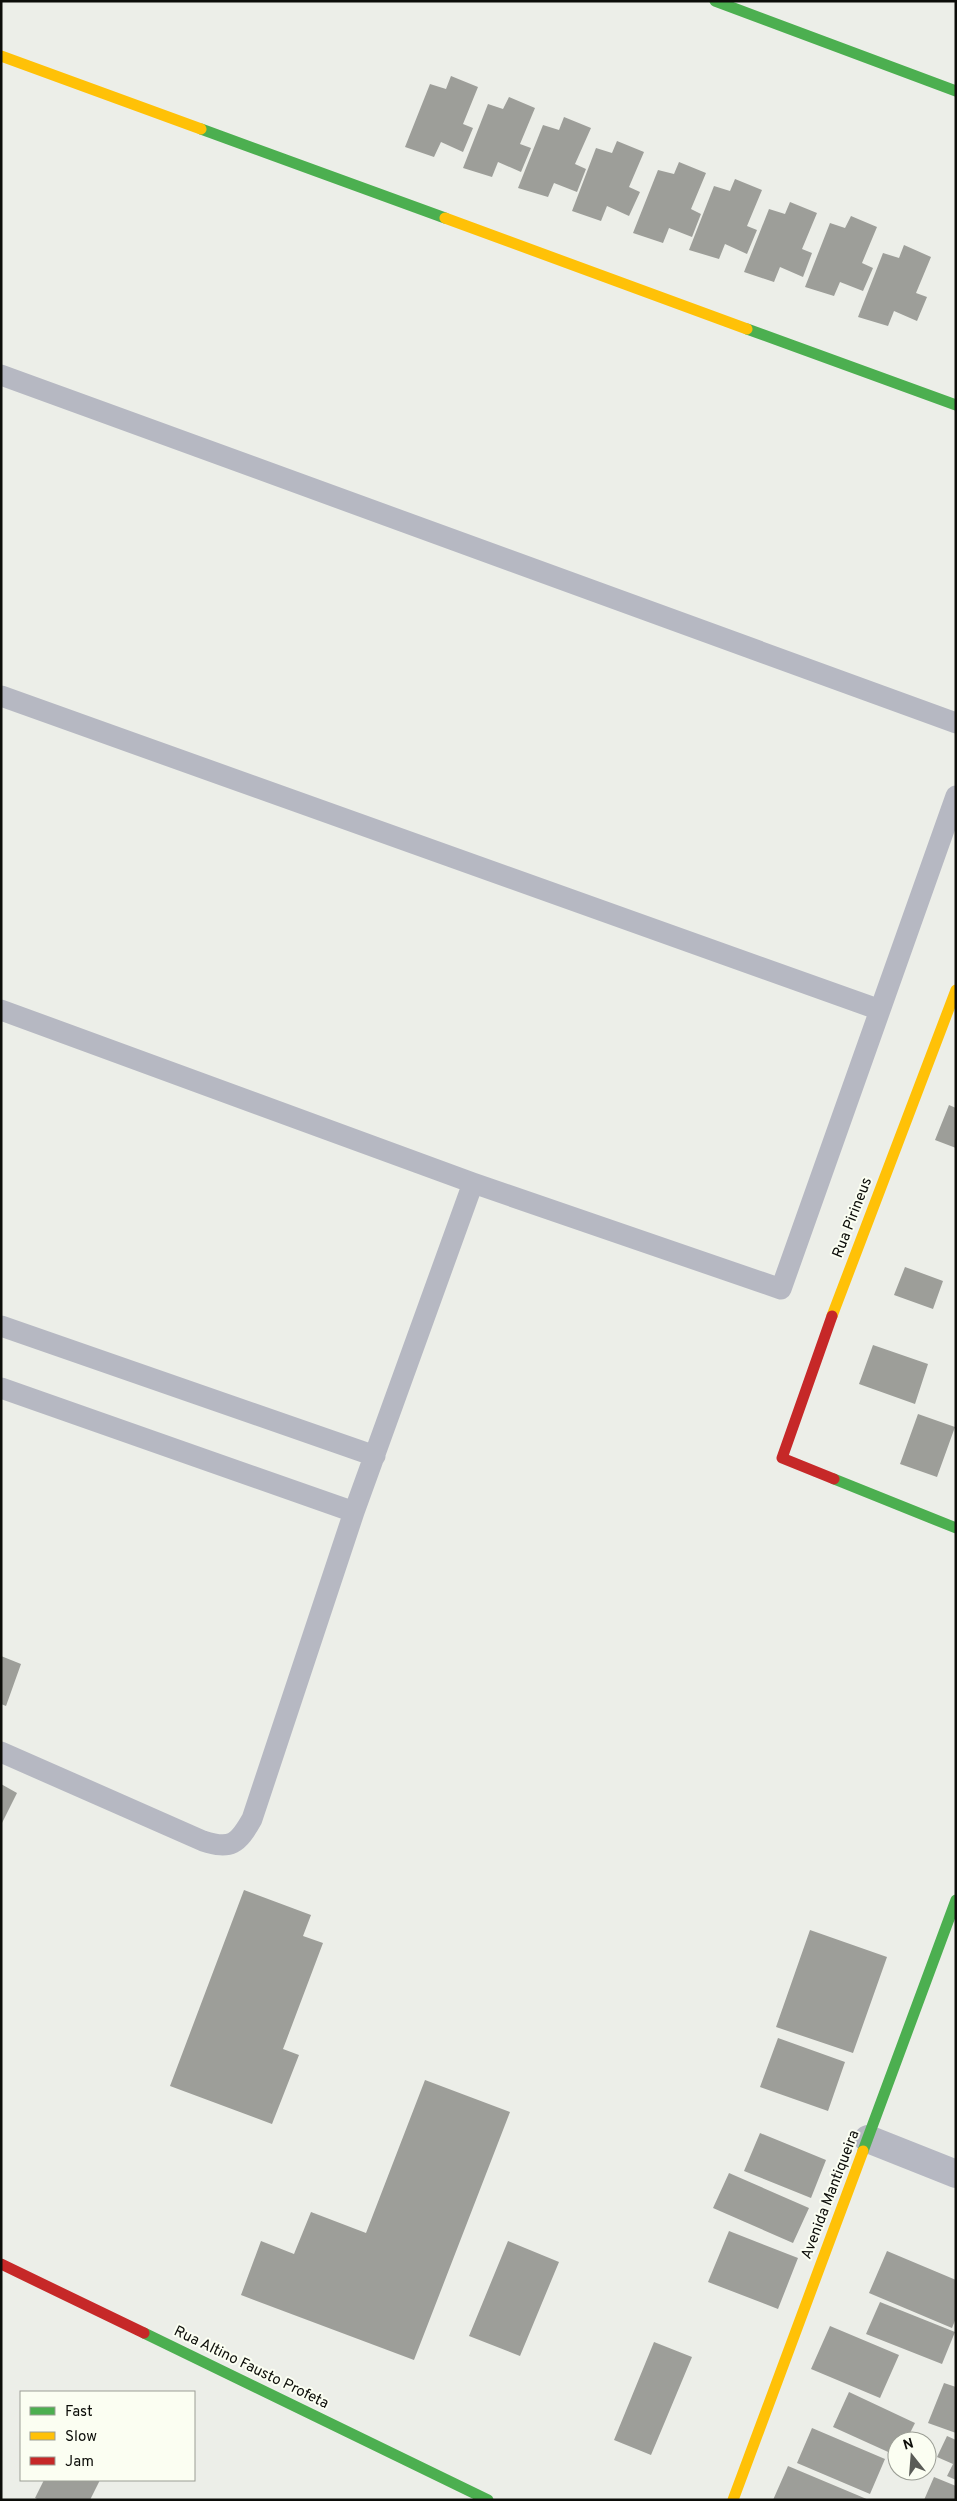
<svg xmlns="http://www.w3.org/2000/svg" width="957" height="2501" viewBox="0 0 957 2501" font-family="Overpass,sans-serif">
	<style>
		.building { fill: #9d9e99 }
		.lines { fill: none; stroke-linecap: round; stroke-linejoin: round }
		.lane { stroke: #b6b8c2; stroke-width: 21 }
		.street { stroke: #b6b8c2; stroke-width: 28 }
		.fast { stroke: #4caf50; stroke-width: 11 }
		.slow { stroke: #ffc107; stroke-width: 11 }
		.jam { stroke: #c62828; stroke-width: 11 }
		.labels { text-anchor: middle; dominant-baseline: central; stroke-width: 4; stroke-linejoin: round; paint-order: stroke }
		.street-label { font-size: 15px; fill: #0c0d09; stroke: #fbfef2 }
	</style>
	<rect width="100%" height="100%" fill="#eceee8"/>
	<path class="building" d="M451,76l27,11 -15,37 10,4 -10,24 -22,-10 -7,15 -29,-10 25,-63 16,5z
		M509,97l26,11 -15,36 11,4 -10,24 -23,-10 -6,15 -29,-9 25,-64 15,5z
		M564,117l27,11 -16,36 11,5 -9,23 -23,-9 -6,14 -30,-9 25,-63 16,5z
		M617,141l27,11 -15,35 11,5 -11,24 -22,-10 -6,15 -29,-10 24,-63 16,5z
		M679,162l27,11 -15,36 10,5 -9,23 -23,-9 -6,15 -30,-10 25,-63 16,4z
		M735,179l27,11 -15,36 10,4 -10,24 -22,-10 -6,15 -30,-9 25,-64 16,5z
		M790,202l27,11 -15,36 10,4 -9,24 -23,-10 -6,15 -30,-10 25,-63 16,5z
		M851,216l26,11 -15,36 11,5 -10,23 -23,-9 -6,14 -29,-9 25,-64 15,5z
		M904,245l27,12 -15,36 11,4 -10,24 -23,-10 -6,15 -30,-9 25,-64 16,5z
		M949,1105l7,3v40l-21,-8z
		M905,1267l38,14 -10,28 -39,-14z
		M873,1345l55,19 -13,40 -56,-20z
		M918,1414l37,13 -18,50 -37,-13z
		M1,1656l20,8 -15,42 -5,-2z
		M1,1784l16,9 -16,32z
		M244,1890l67,25 -8,21 20,7 -40,106 16,6 -27,69 -102,-38z
		M810,1930l77,27 -34,96 -77,-26z
		M778,2038l67,24 -17,49 -68,-24z
		M425,2080l85,32 -96,248 -173,-65 20,-54 33,13 17,-42 55,21z
		M760,2133l66,27 -15,38 -67,-27z
		M729,2173l80,35 -16,35 -80,-35z
		M729,2231l69,27 -20,51 -70,-27z
		M508,2241l51,21 -39,94 -51,-20z
		M887,2251l69,29v38l-4,10 -83,-35z
		M880,2302l75,30 -13,32 -76,-30z
		M830,2326l69,29 -19,43 -69,-29z
		M654,2342l38,15 -41,98 -37,-15z
		M944,2383l12,4v46l-28,-10z
		M849,2392l66,31 -9,18h-9v15l-64,-29z
		M812,2428l73,31 -15,35 -73,-31z
		M947,2436l9,4v40l-9,-4 6,-12 -16,-7z
		M788,2466l81,34h-96z
		M934,2477l22,9v14h-32z
		M44,2480h56l-10,20h-51l-4,-2z"/>
	<g class="lines">
		<path class="lane" d="M1,375l955,348
			M1,696l879,314
			M1,1010l472,173 308,106 175,-493
			M1,1326l374,130
			M1,1388l353,124
			M1,1752l202,89c28,9 35,3 49,-22l102,-307 119,-329"/>
		<path class="street" d="M868,2139l88,35"/>
		<path class="fast" d="M715,1l241,90
			M201,129l244,89
			M747,329l209,76
			M834,1479l122,49
			M863,2151l93,-251
			M144,2333l344,167"/>
		<path class="slow" d="M1,56l200,73
			M445,218l302,111
			M832,1316l124,-326
			M733,2500l130,-349"/>
		<path class="jam" d="M832,1316l-50,142 52,21
			M1,2264l143,69"/>
	</g>
	<g class="labels">
		<g class="street-label">
			<text transform="translate(853 1218) rotate(-69)">Rua Pirineus</text>
			<text transform="translate(831 2195) rotate(-69)">Avenida Mantiqueira</text>
			<text transform="translate(251 2368) rotate(26)">Rua Altino Fausto Profeta</text>
		</g>
	</g>
	<rect width="957" height="2501" fill="none" stroke="#0c0d09" stroke-width="5"/>
	<rect x="20" y="2391" width="175" height="90" fill="#fbfef2" stroke="#9b9e95"/>
	<rect x="30" y="2407" width="25" height="8" fill="#4caf50" stroke="#9b9e95"/>
	<text x="65" y="2416" font-size="15" fill="#0c0d09">Fast</text>
	<rect x="30" y="2432" width="25" height="8" fill="#ffc107" stroke="#9b9e95"/>
	<text x="65" y="2441" font-size="15" fill="#0c0d09">Slow</text>
	<rect x="30" y="2457" width="25" height="8" fill="#c62828" stroke="#9b9e95"/>
	<text x="65" y="2466" font-size="15" fill="#0c0d09">Jam</text>
	<g transform="translate(912 2456) rotate(343)"><circle r="24" fill="#fbfef2" stroke="#9b9e95"/>
	<path d="M0-4L9 19L0 12L-9 19Z" fill="#5a5c57"/>
	<text y="-8" font-size="14" font-weight="bold" text-anchor="middle" fill="#0c0d09">N</text>
	</g>
</svg>
